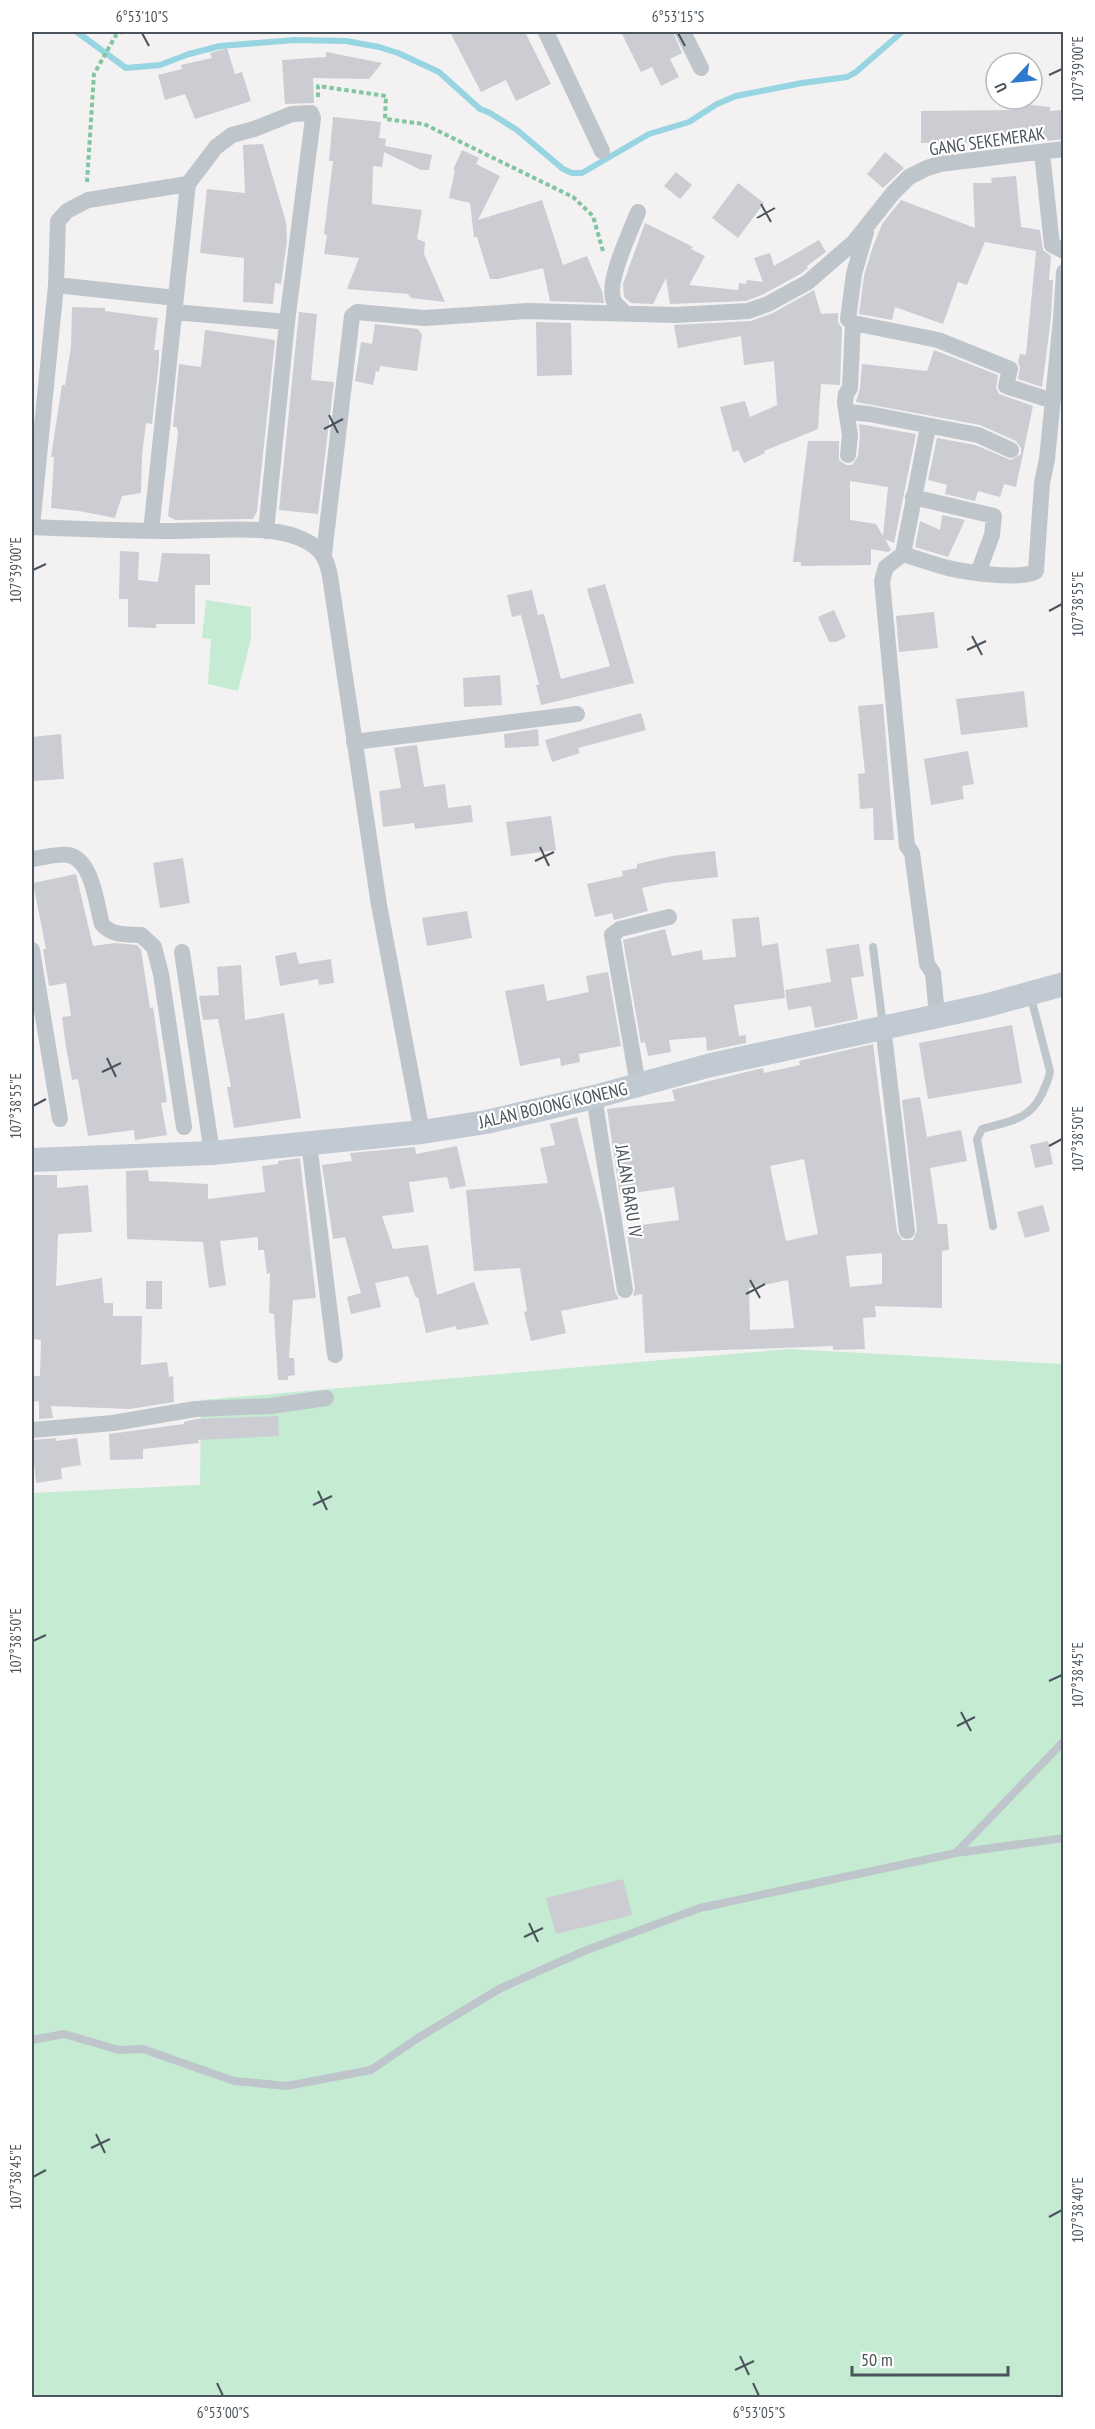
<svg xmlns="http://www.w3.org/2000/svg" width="1095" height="2429" viewBox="0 0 1095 2429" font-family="'PT Sans Narrow',sans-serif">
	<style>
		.green { fill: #c5ebd2 }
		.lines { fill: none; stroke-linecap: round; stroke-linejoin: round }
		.stream { stroke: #97d5e2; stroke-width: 6 }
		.building { fill: #cbcdd2; fill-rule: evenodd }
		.path { stroke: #81c5a1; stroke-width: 4; stroke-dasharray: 4.5 3; stroke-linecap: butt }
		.lane { stroke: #bec5cb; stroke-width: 8 }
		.street { stroke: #bec5cb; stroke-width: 16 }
		.secondary { stroke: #c1c9d2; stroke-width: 24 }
		.ticks { fill: none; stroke: #4b545c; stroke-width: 2 }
		.labels { text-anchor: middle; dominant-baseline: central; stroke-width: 4.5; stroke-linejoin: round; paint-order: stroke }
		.street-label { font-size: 18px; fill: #4b545c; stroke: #fff }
		.neatline { fill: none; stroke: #4b545c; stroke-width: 2 }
		.ticks-label { font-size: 15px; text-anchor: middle; fill: #4b545c }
	</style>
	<rect width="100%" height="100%" fill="#f3f1f1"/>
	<path class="green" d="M206,600l45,7v32l-13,52 -30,-7 3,-45 -9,-1z
		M789,1349l274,15v1033h-1031v-904l168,-8 1,-85z"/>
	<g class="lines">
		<path class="stream" d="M77,32l49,36 34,-3 29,-11 31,-8 75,-6 51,1 33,6 19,6 41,19 41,37 10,4 27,17 46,39 9,4h10l67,-39 40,-12 28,-18 19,-8 66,-13 45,-6 9,-5 46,-40"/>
	</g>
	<path class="building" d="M450,32h75l26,52 -35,17 -10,-21 -25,12z
		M621,32h52l9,21 -12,6 9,18 -18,9 -9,-19 -11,5z
		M227,48l8,26 7,-2 9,29 -56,18 -10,-25 -20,6 -7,-25 24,-6 -1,-4 31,-7 -2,-5z
		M326,52l56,11 -13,16 -56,-1 1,25 -29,1 -3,-44 44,-3z
		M1015,103l35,4v4l14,-1v29l-37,4h-106v-32l94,-1z
		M333,117l48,5 -2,16 7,1 -1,7 47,9 -3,15h-8l-37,-18 -2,15 -9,-1 -1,38 50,6 -5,29 8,3 -1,12 21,48 -34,-4 -3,-4 -61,-5 12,-31 -35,-4 3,-19 -3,-1 9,-73h-4z
		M263,144l23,78 1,19 -6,43 -6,-1 -2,21 -30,-2 1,-44 -44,-5 7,-64 38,4 -2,-48z
		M462,150l17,8 -3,6 24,12 -22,44 64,-20 21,65 24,-9 15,35 2,12 -54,-2 -7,-33 -45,11h-8l-13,-42h-3l-4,-34 -21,-5 6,-28h-2z
		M885,152l19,16 -21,20 -16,-14z
		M676,172l16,13 -12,14 -16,-13z
		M1016,176l5,51 19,3 3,20 8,6 -2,24h4l-2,38 -9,69 -24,-8 2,-12 -2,-5 2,-8 6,1 10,-104 -51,-9 -18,43 -9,-3 -15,42 -48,-17 -3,13 -33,-6 5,-38 7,-24 11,-28 19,-24 74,28 -2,-45h19l-1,-5z
		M738,183l26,20 -26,35 -26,-20z
		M645,223l48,24 -2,2 14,7 -16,29 49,5 1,-7 7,1 1,-4 16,2 -9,-24 16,-5 4,13 45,-26 7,12 -19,14 1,2 -6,5 -38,21 -18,7 -76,3 -4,-26 -13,26 -22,-1 -7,-6 -1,-13z
		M814,290l7,24 17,-1v9l4,6 -2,57 -19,-1 -3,45 -54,22 1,2 -21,10 -6,-13 -5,2 -13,-45 25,-6 5,16 27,-12 -3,-44 -30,4 -3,-29 -63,12 -4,-23 77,-4 22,-8z
		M72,307l33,1v3l53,7 -4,32h5v11l-7,63 -6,-1 -4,32 -1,38 -19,3 -7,22 -36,-7 -28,-3 3,-51h-3l11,-72h3l6,-38z
		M299,312l18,2 -6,66 23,2 -16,132 -39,-4z
		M536,322l35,1 1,52 -35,1z
		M375,324l43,5 4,6 -5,36 -37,-5 -1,6 -3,-1 -3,14 -18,-4 6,-39 11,2z
		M205,330l70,10 -18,171 -4,8 -78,1 -7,-4 10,-82 -1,-7h-4l6,-63 22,3z
		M934,350l64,25 -2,13 3,6 34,12 -17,81 -12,-3 -4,13 -22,-6 -3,10 -30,-7 2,-9 -19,-5 9,-42 38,7 36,15 10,-6v-6l-5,-7 -36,-16 -124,-23 4,-14 2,-24 65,7z
		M859,424l57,10 -22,109 -9,-4 6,11 -3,2 -17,-3v16l-70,1v-4h-8l15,-121h31v19l7,5h6l6,-9 2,-20zM850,481l38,6 -5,49 -7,-12 -26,-4z
		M942,515l23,5 -17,37 -33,-10 5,-26 20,9z
		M120,551l19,1 -1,28 20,2 4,-29 48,1v31h-15v39h-39v4l-28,-1v-28h-9z
		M605,584l29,99 -93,22 -5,-20h3l-18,-70 -9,2 -5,-22 25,-5 6,25 6,-1 17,65 49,-13 -23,-77z
		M834,610l12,27 -10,5h-7l-11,-25z
		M934,612l4,36 -39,4 -3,-36z
		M500,675l2,30 -38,2 -1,-29z
		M1024,691l4,36 -67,8 -5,-36z
		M883,704l11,136h-20l-1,-32 -13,1 -2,-35 7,-1 -7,-67z
		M641,713l5,17 -68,18 2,5 -28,9 -7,-22z
		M538,729l1,17 -34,2 -1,-14z
		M61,734l3,45 -32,2v-44z
		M417,745l7,42 21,-3 3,24 23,-3 2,17 -58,7 -1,-6 -31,4 -4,-36 22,-3 -7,-40z
		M968,751l6,33 -12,2 2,13 -33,6 -7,-46z
		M551,816l5,34 -45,6 -5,-34z
		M715,851l3,26 -54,6 -22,5 6,23 -34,9 -2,-7 -17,4 -8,-33 36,-8 -1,-5 15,-3v-4l35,-8z
		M183,858l7,45 -30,5 -7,-45z
		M76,874l17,72 22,-3 22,2 4,5 9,58 3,-1 14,95 -6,1 6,32 -32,5 -1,-10 -46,6 -10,-57 -6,1 -6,-33 -4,-30 9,-1 -5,-33 -17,3 -6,-37h3l-13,-66z
		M467,911l5,27 -45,8 -5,-28z
		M759,917l3,29 16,-3 7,55 -51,7 5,31 7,-1v8l-39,8 -1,-14 -37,3 2,12 -23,4 -3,-14 -4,1 -18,-103 42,-11 7,27 30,-6 1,10 33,-3 -4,-38z
		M859,944l5,32 -13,2 7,41 -43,9 -4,-22 -23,4 -3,-20 46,-8 -5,-33z
		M296,952l3,12 32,-5 3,24 -15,2 -1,-6 -38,7 -5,-30z
		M241,965l4,55 39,-7 17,105 -67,10 -7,-41h4l-13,-68 -15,1 -4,-24 20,-1 -2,-28z
		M608,972l13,74 -42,8 1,8 -19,4 -1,-8 -40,8 -15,-75 39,-7 3,17 42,-9 -3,-16z
		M1012,1025l10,58 -94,16 -9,-56z
		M873,1044l24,188 5,8h11l4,-10 -15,-130 18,-3 7,40 34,-7 6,31 -37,7 8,56h9l2,26 -7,1v57l-67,-2 1,11 -13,1 2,31 -32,1v-4l-188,7 -3,-59 -9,2 2,-8 -9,-61 53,-7 -5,-33 -54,8 -13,-86 68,-8 -3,-11 91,-22 1,5 36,-8 -1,-4zM804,1159l14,75 -32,7 -16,-75zM882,1253v31l-32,3 -4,-31zM788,1280l6,48 -44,2 -1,-42z
		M577,1117l25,99 13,76 4,7 -58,12 5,22 -35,8 -7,-29 3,-1 -7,-43 -46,3 -8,-81 82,-7 -8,-35 15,-3 -5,-21z
		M1048,1141l5,23 -18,4 -5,-23z
		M457,1146l9,40 -16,3 -3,-12 -38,5 5,30 -32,4 11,33 35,-4 9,50 37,-13 15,42 -32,6 -1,-4 -30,7 -8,-36 -2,1 -8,-22 -33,7 6,24 -30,7 -4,-17 14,-4 -16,-56 -12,2 -11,-74 30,-4 -2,-8 65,-6 1,7z
		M300,1158l16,140 -23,2 -4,58h5l1,17 -7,1v4h-10l-4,-66 -5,-1 1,-40 -3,1 -3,-24h-6v-13l-38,4 6,44 -17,3 -6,-46 -76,-3 -1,-68 22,-1 1,11 59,3v15l57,-7 -3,-26 16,-2v-3z
		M32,1175h25v13l31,-3 4,47 -34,2 -2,52 46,-8 2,25h9v13h29l-1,49 26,-3 2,15 4,-1 1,26 -44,7 -79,-3 2,12 -14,1v-18l-7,1v-26h8l1,-36 -9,-1z
		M1043,1205l7,26 -25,7 -8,-26z
		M146,1281h16v28h-16z
		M278,1416l1,20 -81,4 1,3 -56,6v10l-33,1 -1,-26 75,-10v-2l12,-3z
		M56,1438v3l21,-3 4,27 -20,3 1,11 -26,4 -4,-43z
		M623,1879l9,36 -76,19 -10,-36z"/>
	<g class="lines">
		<path class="path" d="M318,97v-11l68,10 -1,23 39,5 149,73 20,19 10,35
			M87,182l7,-108 22,-39 6,-3"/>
		<path class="lane" d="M873,947l10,79
			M993,1226l-16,-87 5,-10c26,-8 47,-8 60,-35 3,-8 7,-14 8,-23l-20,-77
			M956,1853l108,-112
			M32,2040l32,-6 55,16 24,-1 91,32 53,5 84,-16 47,-32 81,-49 85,-38 116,-43 256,-55 108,-15"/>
		<path class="street" d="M546,32l56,119
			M683,32l18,36
			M1042,153l10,92 12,6
			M56,285l120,13
			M174,312l113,10
			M624,312c-3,-3 -8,-7 -10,-11 -9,-18 17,-70 24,-89
			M853,323l85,17 72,29 -4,17 47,15
			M848,412l21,2 109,21 33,15
			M928,427l-25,127 -17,13 -4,14 25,265 5,7 15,111 6,9 4,42
			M848,455l2,-20 -5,-32 1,-9 4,-6 3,-65 -5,-4 6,-45 12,-42
			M913,497l81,19 -2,19 -14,38
			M32,527c47,2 94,4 142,4 33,0 92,-6 123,6 21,8 29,17 33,39l49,329 43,227
			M32,527l24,-242 2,-64 9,-10 21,-11 100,-16
			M151,531l37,-347 28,-37 16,-12 22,-6 38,-15 19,-1 2,5 -26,204 -21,209
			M324,554l28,-238 5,-4 67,6 103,-7 149,4 72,-4 20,-7 40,-22 46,-40 39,-49 16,-16 18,-9 13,-4 124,-15
			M903,554c15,5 30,10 45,14 16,4 77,13 88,3l6,-88 5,-24 14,-140 3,-47
			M354,742l223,-28
			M32,859c10,-1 26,-6 37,-4 24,6 27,49 33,69 10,12 24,10 39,11l13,12 7,27 23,153
			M32,950l28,169
			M182,952l30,201
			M883,1026l24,205
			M638,1085l-26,-150 8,-6 49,-12
			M594,1097l31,193
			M309,1143l26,212
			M32,1430l81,-7 82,-14 76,-3 55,-8"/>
		<path class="secondary" d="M32,1160l180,-7 210,-21 64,-10 108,-25 117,-32 273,-59 80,-22"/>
	</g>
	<path class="ticks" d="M142,33l7,13M678,33l7,13M1049,75l13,-6M761,204l10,18M757,218l18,-10M329,415l9,18M324,429l19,-10M33,570l13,-6M1049,611l13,-7M972,636l10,19M967,650l19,-9M540,847l9,19M535,861l19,-9M107,1058l9,19M102,1072l19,-9M33,1106l13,-7M1049,1146l13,-7M750,1280l10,18M746,1294l19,-10M318,1491l9,19M313,1505l19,-9M33,1641l13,-6M1049,1681l13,-6M961,1712l10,19M957,1726l18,-9M529,1923l9,19M524,1937l19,-9M96,2134l9,19M91,2148l19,-9M33,2177l13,-7M1049,2217l13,-7M740,2356l9,19M735,2370l19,-9M217,2383l6,13M753,2383l6,13"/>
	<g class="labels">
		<g class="street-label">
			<text transform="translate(987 141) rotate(-8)">GANG SEKEMERAK</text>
			<text transform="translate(553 1105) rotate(-13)">JALAN BOJONG KONENG</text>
			<text transform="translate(629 1191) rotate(81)">JALAN BARU IV</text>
		</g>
	</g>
	<rect width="1095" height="2429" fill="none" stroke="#ffffff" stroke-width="66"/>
	<g transform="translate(1014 81) rotate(244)"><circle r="28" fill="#ffffff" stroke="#b7bbbe" stroke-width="1.5"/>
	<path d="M0-4.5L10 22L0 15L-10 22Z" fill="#2f7acf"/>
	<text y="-9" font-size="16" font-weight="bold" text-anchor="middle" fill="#4b545c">U</text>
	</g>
	<path d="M852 2366v9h156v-9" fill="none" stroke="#4b545c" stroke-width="3"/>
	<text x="861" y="2366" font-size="18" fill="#4b545c" stroke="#ffffff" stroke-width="4.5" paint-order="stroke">50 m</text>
	<rect x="33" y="33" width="1029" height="2363" class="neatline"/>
	<g class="ticks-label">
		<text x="142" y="22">6°53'10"S</text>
		<text x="678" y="22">6°53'15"S</text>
		<text transform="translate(1078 69) rotate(-90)" y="5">107°39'00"E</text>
		<text transform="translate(16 570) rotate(-90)" y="5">107°39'00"E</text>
		<text transform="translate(1078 604) rotate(-90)" y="5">107°38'55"E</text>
		<text transform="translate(16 1106) rotate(-90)" y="5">107°38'55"E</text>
		<text transform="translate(1078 1139) rotate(-90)" y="5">107°38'50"E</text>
		<text transform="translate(16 1641) rotate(-90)" y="5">107°38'50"E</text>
		<text transform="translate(1078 1675) rotate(-90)" y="5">107°38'45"E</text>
		<text transform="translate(16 2177) rotate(-90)" y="5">107°38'45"E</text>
		<text transform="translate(1078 2210) rotate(-90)" y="5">107°38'40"E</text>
		<text x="223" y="2418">6°53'00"S</text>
		<text x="759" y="2418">6°53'05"S</text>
	</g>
</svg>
